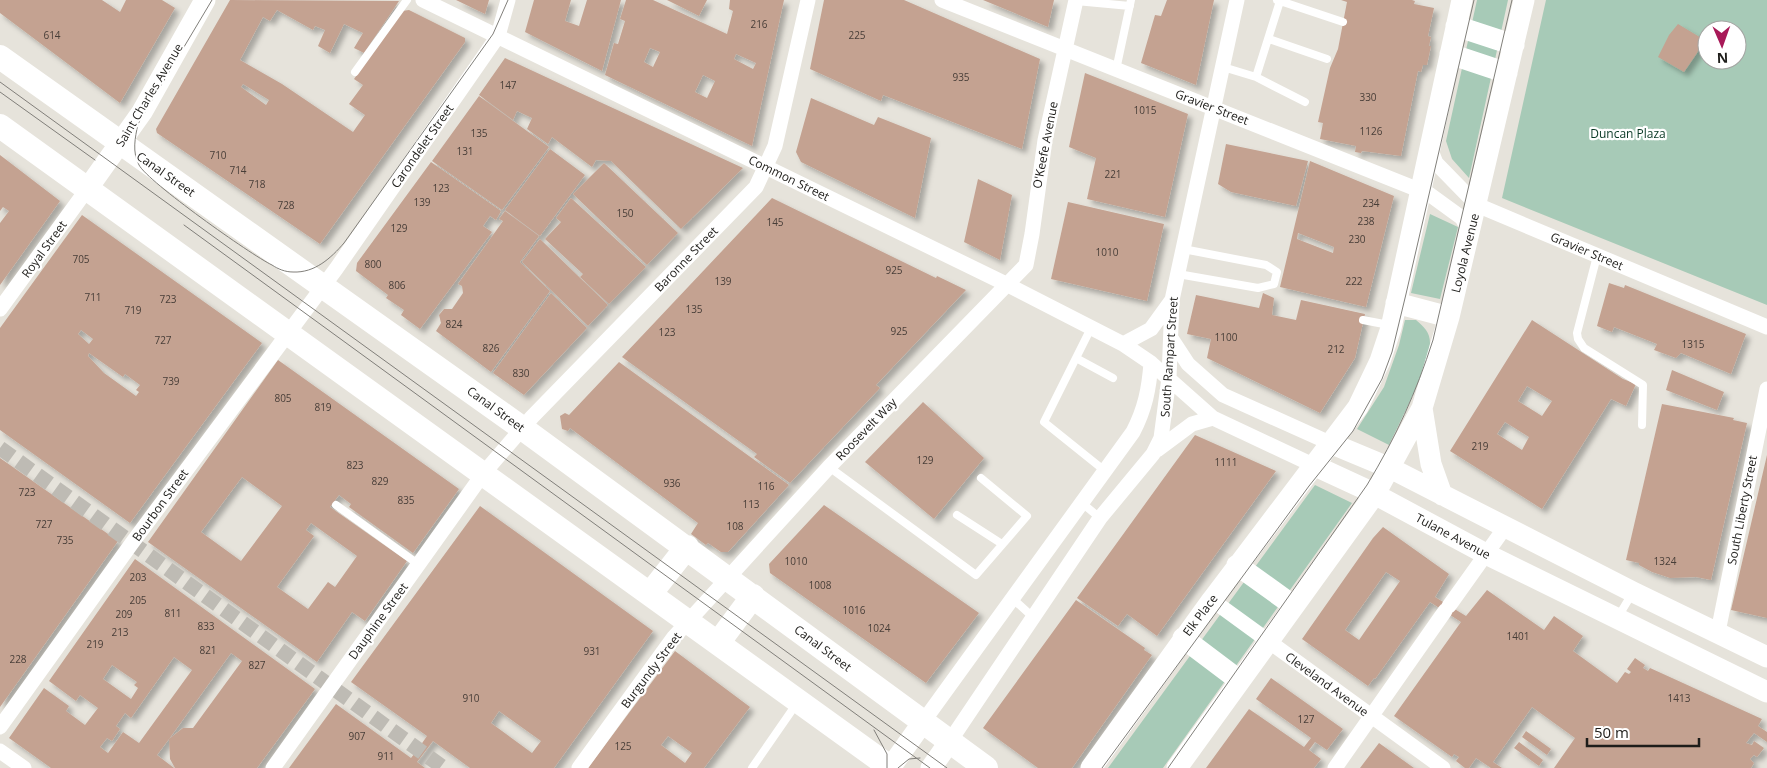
<svg xmlns="http://www.w3.org/2000/svg" width="1767" height="768" viewBox="0 0 1767 768" font-family="'Open Sans',sans-serif">
	<style>
		.green { fill: #a7cab7; fill-rule: evenodd }
		.building { fill: #c4a291; fill-rule: evenodd; filter: url(#shadow) }
		.lines { fill: none; stroke-linecap: round; stroke-linejoin: round }
		.street-tunnel { stroke: #bebbb4; stroke-width: 15; stroke-dasharray: 15 8; stroke-linecap: butt }
		.lane { stroke: #fff; stroke-width: 8 }
		.street { stroke: #fff; stroke-width: 15 }
		.secondary { stroke: #fff; stroke-width: 21 }
		.primary { stroke: #fff; stroke-width: 24 }
		.tram { stroke: #817f7a; stroke-width: 1 }
		.labels { text-anchor: middle; dominant-baseline: central; stroke-width: 4.5; stroke-linejoin: round; paint-order: stroke }
		.number-label { font-size: 10px; fill: #483e38 }
		.street-label { font-size: 12px; fill: #1e1d1a; stroke: #fff }
		.park-label { font-size: 12px; fill: #083824; stroke: #fff }
	</style>
	<defs>
		<filter id="shadow"><feDropShadow dx="4.5" dy="4.5" stdDeviation="2.5" flood-color="#0004"/></filter>
	</defs>
	<rect width="100%" height="100%" fill="#e6e3db"/>
	<path class="green" d="M1477,0h31l-39,178 -17,-19 -6,-18z
		M1546,0h221v305l-265,-107zM1707,30h30v30h-30z
		M1430,214l28,13 -18,72 -29,-6z
		M1405,320h11c8,7 14,12 14,23 -1,23 -30,79 -41,102l-32,-16 27,-42 15,-42z
		M1315,485l37,18 -189,265h-55z"/>
	<path class="building" d="M0,0h102l18,12 6,-12h36l13,8 -55,95 -120,-90z
		M230,0l169,1 -35,52 -10,-5 9,-15 -19,-9 -14,29 -12,-7 7,-16 -10,-4 -2,4 -36,-20 -7,11 -7,-4 -23,43 42,24 71,48 12,-17 -16,-11 14,-19 -9,-6 48,-68 7,-1 56,28v4l-145,202 -163,-111 -1,-4zM243,84l26,16 -3,5 -25,-18z
		M456,0h33l-4,14z
		M534,0h37l-6,21 14,5 8,-26h34l-19,71 -77,-39z
		M626,0h27l74,34 6,-23 -4,-2 1,-9h54l-32,146 -147,-71 9,-32 4,1 7,-23 -5,-2zM650,48l10,4 -7,15 -9,-5zM736,54l20,9 -3,6 -19,-10zM703,75l12,6 -8,17 -12,-6z
		M667,0h40l-8,16z
		M824,0h80l136,59 -18,90 -139,-54 -2,6 -71,-32z
		M983,0h71l-6,27z
		M1167,0h47l-18,85 -55,-22 14,-48 6,1z
		M1341,0h71l3,1 -1,3 20,4 -6,28 3,1 -2,9h2l-4,19h-4l-2,7 -3,-1 -17,85 -39,-5 -1,2 -6,-1 1,-6 -36,-7 3,-16 -5,-1 12,-54 8,-19 9,-47z
		M1678,24l25,15 -6,14 -13,19 -26,-15 11,-22z
		M505,58l71,33 167,77 -62,61 -70,-68 -15,-1 -4,7 -40,-30 -4,7 -21,-15 5,-11 -15,-7 -4,9 -34,-25z
		M1085,73l103,41 -23,103 -78,-18 9,-41 -27,-11z
		M479,96l70,51 -47,63 -70,-49z
		M811,98l63,27 4,-8 53,21 -16,80 -114,-56 -5,-10z
		M1226,144l82,17 -12,45 -65,-14 -13,-8z
		M550,149l35,26 -45,61 -35,-26z
		M0,155l60,46 -60,84v-62l9,-12 -6,-4 -3,4z
		M1310,161l84,35 -28,111 -86,-20zM1298,233l36,14 -1,6 -36,-14z
		M431,162l70,49 -5,9 -6,-4 -7,10 9,6 -72,97 -19,-14 3,-5 -18,-12 2,-3 -32,-24 1,-8z
		M604,163l74,70 -31,32 -74,-71z
		M978,179l34,16 -12,65 -36,-18z
		M571,198l75,69 -37,37 -29,-27 3,-3 -38,-35 16,-17 -5,-4z
		M772,198l164,80 1,-2 29,14 -90,95 4,3 -90,95 -36,-26 3,-3 -135,-97z
		M1068,202l96,22 -17,77 -96,-22z
		M505,211l34,25 -19,26 30,29 -59,81 -55,-41 5,-8 -2,-8 5,-6h8l11,-16 -1,-7 -4,-2 45,-63 -4,-2z
		M82,215l180,128 -132,180 -130,-93v-102zM81,330l12,9 -4,5 -11,-10zM89,353l34,24 2,-3 15,11 -4,5 3,2 -3,4 -32,-23 -16,-17z
		M540,239l68,66 -20,21 -66,-64z
		M1609,283l15,5 1,-3 121,49 -15,40 -50,-21 -5,5 -22,-8 3,-6 -43,-17 -2,5 -15,-6z
		M551,293l36,35 -63,67 -31,-22z
		M1263,293l11,5 -2,17 24,5 5,-20 64,14 -10,44 -35,55 -113,-55 4,-19 -24,-5 9,-39 63,13z
		M1532,320l91,59 13,5 -10,22 -15,-7 -69,110 -92,-58zM1527,386l25,15 -10,15 -24,-15zM1505,422l24,15 -7,13 -25,-16z
		M278,360l181,129 -46,64 -64,-46 2,-3 -12,-9 -9,12 77,54 -42,60 -13,-9 -35,50 -169,-120zM242,477l40,29 -41,55 -40,-29zM311,523l46,33 -22,31 -7,-5 -20,27 -31,-22 37,-51 -8,-6z
		M619,362l170,123 -61,67h-7l-13,-9 -2,2 -15,-11 7,-11 -128,-95 -2,3 -6,-2 -2,-13 5,-3 4,2z
		M1672,370l52,22 -7,18 -51,-20z
		M923,402l61,56 -50,61 -69,-57z
		M1662,404l72,14 -1,2 14,3 -36,157 -15,-3 -26,1 -18,-6 -13,-7v-2l-13,-3z
		M1195,435l81,36 -119,165 -30,-22 -9,12 -41,-28z
		M1767,455v163l-36,-8z
		M0,458l118,83 -118,166z
		M824,505l155,108 -53,70 -156,-110 -1,-9z
		M480,506l173,125 -99,137h-84l-37,-27 -16,21 8,6h-136l47,-64 75,54 7,-9 9,-13 -76,-54zM499,711l42,30 -9,12 -41,-30z
		M1383,527l66,47 -14,23 31,19 21,-26 57,40 10,-14 29,20 -10,15 44,32 8,-11 4,2 2,-2 -4,-3 8,-11 10,7 -2,3 5,3 2,-3 112,51 -4,7 9,6v10l-13,-9 -8,10 6,2 2,-4 10,7 -7,9 -3,-2 -4,4 4,4 -3,5h-197l21,-30 -43,-31 -39,55 9,6h-11l-15,-10 -7,10h-4l-9,-7 3,-4 -5,-3 -2,3 -58,-41 67,-94 -31,-20 -55,77 -1,-1 -6,8 -66,-47 71,-101zM1386,572l14,9 -41,59 -14,-10z
		M135,559l180,130 -58,79h-82l-5,-9 -1,-20 -12,16 17,13h-123l-42,-30 35,-50 25,18 -3,5 19,14 13,-17 -18,-13 -4,6 -27,-20zM231,653l11,8 -49,67h-10l-14,11zM174,657l18,13 -53,73 -16,-11 -15,21 -8,-6 7,-9 5,3 8,-12 -4,-3 9,-13 6,5zM112,665l25,17 -3,3 4,3 -7,11 -28,-20z
		M1076,600l69,48 -1,2 8,5 -80,113h-34l-55,-40z
		M675,651l75,56 -46,61h-116zM668,736l24,17 -7,10 -24,-18z
		M1271,678l72,51 -16,21 -12,-8 -6,8 12,9 -7,9h-108l43,-59 55,38 7,-9 -55,-39z
		M1526,731l25,18 -4,6 -25,-18z
		M1519,742l24,18 -4,6 -25,-18z
		M1379,743l35,25h-54z"/>
	<g class="lines">
		<path class="street-tunnel" d="M0,448l444,320"/>
		<path class="lane" d="M1076,1l54,5
			M1280,1l63,21
			M1269,39l58,20
			M1223,67l33,10 24,-76 -3,-1
			M1116,70l15,-70
			M355,72l52,-72
			M1256,77l49,25
			M1597,256l-20,77 1,6 6,9 59,37 -1,40
			M1178,274l80,14 16,-4 3,-12 -11,-7 -83,-16
			M1363,320l26,5
			M1091,328l-47,94 61,49
			M1076,358l37,20
			M829,467l147,108 51,-59 -46,-38
			M1082,503l18,15
			M336,505l82,59
			M957,515l45,29
			M1013,599l21,19
			M1618,617l15,-25
			M752,768l45,-65"/>
		<path class="street" d="M423,0l583,284 117,60 28,19 62,55 100,47
			M942,0l487,194 33,24 8,14
			M1430,148l6,15 41,42 290,122
			M0,309l88,-121
			M1171,338l17,26 35,31 107,48
			M1123,344l28,-15 21,-29
			M1157,450l35,-26 21,-6
			M1212,600l231,168
			M1449,606l57,-80
			M1718,632l49,-243
			M923,722l210,-290c12,-23 16,-43 18,-69
			M0,727l132,-184 204,-274 162,-233 10,-36
			M950,741l150,-223 53,-64 8,-16 8,-60 3,-78 65,-300
			M0,751l24,17
			M273,768l210,-294 49,-57 224,-230 19,-41 33,-146
			M579,768l95,-131 155,-170 197,-202 6,-31 13,-94 31,-140
			M1335,768l110,-157"/>
		<path class="secondary" d="M1456,26l58,19
			M1450,54l57,19
			M88,188l54,-76 63,-112
			M1396,303l53,14
			M1422,408l9,56 11,31
			M1330,443l60,25 243,124 134,65
			M1313,465l52,24 121,65 281,138
			M1237,565l57,41
			M1183,638l57,43
			M890,768l33,-46
			M931,768l19,-27
			M1091,768l121,-168 146,-193 22,-46 11,-33 71,-328
			M1177,768l198,-274 47,-86 27,-91 75,-317"/>
		<path class="primary" d="M0,57l522,371 464,340
			M0,126l891,642
			M650,594l37,-47
			M718,643l35,-47"/>
		<path class="tram" d="M212,0l-74,124c-3,14 -6,28 1,41 9,17 112,90 133,100 6,4 13,7 21,7 22,1 38,-14 51,-29l149,-209 15,-34
			M0,82l947,686
			M0,92l95,68
			M184,225l746,543
			M874,730l13,24v14
			M898,768l11,-9 11,-1
			M1102,768l207,-282 44,-55 29,-52 10,-27 14,-58 68,-294
			M1168,768l199,-283c29,-48 49,-92 66,-145l79,-340"/>
	</g>
	<g class="labels">
		<g class="number-label">
			<text x="759" y="24">216</text>
			<text x="52" y="35">614</text>
			<text x="857" y="35">225</text>
			<text x="961" y="77">935</text>
			<text x="508" y="85">147</text>
			<text x="1368" y="97">330</text>
			<text x="1145" y="110">1015</text>
			<text x="1371" y="131">1126</text>
			<text x="479" y="133">135</text>
			<text x="465" y="151">131</text>
			<text x="218" y="155">710</text>
			<text x="238" y="170">714</text>
			<text x="1113" y="174">221</text>
			<text x="257" y="184">718</text>
			<text x="441" y="188">123</text>
			<text x="422" y="202">139</text>
			<text x="1371" y="203">234</text>
			<text x="286" y="205">728</text>
			<text x="625" y="213">150</text>
			<text x="1366" y="221">238</text>
			<text x="775" y="222">145</text>
			<text x="399" y="228">129</text>
			<text x="1357" y="239">230</text>
			<text x="1107" y="252">1010</text>
			<text x="81" y="259">705</text>
			<text x="373" y="264">800</text>
			<text x="894" y="270">925</text>
			<text x="723" y="281">139</text>
			<text x="1354" y="281">222</text>
			<text x="397" y="285">806</text>
			<text x="93" y="297">711</text>
			<text x="168" y="299">723</text>
			<text x="694" y="309">135</text>
			<text x="133" y="310">719</text>
			<text x="454" y="324">824</text>
			<text x="899" y="331">925</text>
			<text x="667" y="332">123</text>
			<text x="1226" y="337">1100</text>
			<text x="163" y="340">727</text>
			<text x="1693" y="344">1315</text>
			<text x="491" y="348">826</text>
			<text x="1336" y="349">212</text>
			<text x="521" y="373">830</text>
			<text x="171" y="381">739</text>
			<text x="283" y="398">805</text>
			<text x="323" y="407">819</text>
			<text x="1480" y="446">219</text>
			<text x="925" y="460">129</text>
			<text x="1226" y="462">1111</text>
			<text x="355" y="465">823</text>
			<text x="380" y="481">829</text>
			<text x="672" y="483">936</text>
			<text x="766" y="486">116</text>
			<text x="27" y="492">723</text>
			<text x="406" y="500">835</text>
			<text x="751" y="504">113</text>
			<text x="44" y="524">727</text>
			<text x="735" y="526">108</text>
			<text x="65" y="540">735</text>
			<text x="796" y="561">1010</text>
			<text x="1665" y="561">1324</text>
			<text x="138" y="577">203</text>
			<text x="820" y="585">1008</text>
			<text x="138" y="600">205</text>
			<text x="854" y="610">1016</text>
			<text x="173" y="613">811</text>
			<text x="124" y="614">209</text>
			<text x="206" y="626">833</text>
			<text x="879" y="628">1024</text>
			<text x="120" y="632">213</text>
			<text x="1518" y="636">1401</text>
			<text x="95" y="644">219</text>
			<text x="208" y="650">821</text>
			<text x="592" y="651">931</text>
			<text x="18" y="659">228</text>
			<text x="257" y="665">827</text>
			<text x="471" y="698">910</text>
			<text x="1679" y="698">1413</text>
			<text x="1306" y="719">127</text>
			<text x="357" y="736">907</text>
			<text x="623" y="746">125</text>
			<text x="386" y="756">911</text>
		</g>
		<g class="street-label">
			<text transform="translate(149 95) rotate(-59)">Saint Charles Avenue</text>
			<text transform="translate(1212 107) rotate(21)">Gravier Street</text>
			<text transform="translate(1045 145) rotate(-79)">O'Keefe Avenue</text>
			<text transform="translate(422 146) rotate(-55)">Carondelet Street</text>
			<text transform="translate(166 174) rotate(35)">Canal Street</text>
			<text transform="translate(789 178) rotate(26)">Common Street</text>
			<text transform="translate(44 249) rotate(-54)">Royal Street</text>
			<text transform="translate(1587 251) rotate(23)">Gravier Street</text>
			<text transform="translate(1465 253) rotate(-76)">Loyola Avenue</text>
			<text transform="translate(686 259) rotate(-46)">Baronne Street</text>
			<text transform="translate(1169 357) rotate(-86)">South Rampart Street</text>
			<text transform="translate(496 409) rotate(36)">Canal Street</text>
			<text transform="translate(866 429) rotate(-46)">Roosevelt Way</text>
			<text transform="translate(160 505) rotate(-54)">Bourbon Street</text>
			<text transform="translate(1742 510) rotate(-79)">South Liberty Street</text>
			<text transform="translate(1453 536) rotate(28)">Tulane Avenue</text>
			<text transform="translate(1200 615) rotate(-53)">Elk Place</text>
			<text transform="translate(378 621) rotate(-54)">Dauphine Street</text>
			<text transform="translate(823 648) rotate(37)">Canal Street</text>
			<text transform="translate(651 670) rotate(-53)">Burgundy Street</text>
			<text transform="translate(1327 684) rotate(36)">Cleveland Avenue</text>
		</g>
		<g class="park-label">
			<text x="1628" y="133">Duncan Plaza</text>
		</g>
	</g>
	<g transform="translate(1722 45) rotate(178)"><circle r="24" fill="#ffffff" stroke="#a5a5a3"/>
	<path d="M0-4L9 19L0 12L-9 19Z" fill="#a81958"/>
	<text y="-8" font-size="14" font-weight="bold" text-anchor="middle" fill="#1e1d1a">N</text>
	</g>
	<path d="M1587 738v8h112v-8" fill="none" stroke="#1e1d1a" stroke-width="2.5"/>
	<text x="1594" y="738" font-size="15" fill="#1e1d1a" stroke="#ffffff" stroke-width="4" paint-order="stroke">50 m</text>
</svg>
